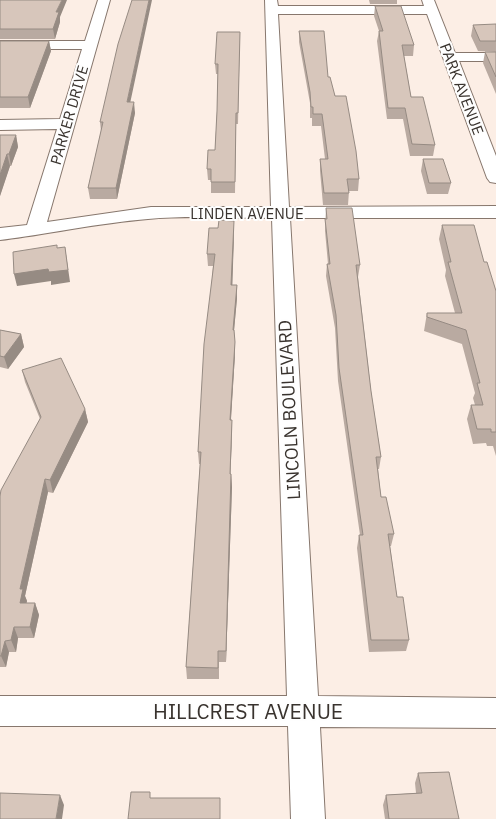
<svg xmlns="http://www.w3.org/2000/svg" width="496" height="819" viewBox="0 0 496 819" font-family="'IBM Plex Sans',sans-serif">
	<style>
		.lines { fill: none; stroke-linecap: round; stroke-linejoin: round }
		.minor-casing { stroke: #87776d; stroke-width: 2 }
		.minor { fill: #fff; fill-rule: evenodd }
		.wall { fill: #b9aaa1 }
		.shaded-wall { fill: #968b83 }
		.building { fill: #d7c6bb; stroke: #968b83 }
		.labels { text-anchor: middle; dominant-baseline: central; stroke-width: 4; stroke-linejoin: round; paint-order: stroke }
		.far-street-label { font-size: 15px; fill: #39332e; stroke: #fefefe }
		.street-label { font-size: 18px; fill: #39332e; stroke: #fefefe }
		.near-street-label { font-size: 21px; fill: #39332e; stroke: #fefefe }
	</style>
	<rect width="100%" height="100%" fill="#fceee5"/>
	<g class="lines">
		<g class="minor-casing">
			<path id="minor" d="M98,0h12l-63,222 104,-15h120l-6,-207h12l1,6h146l-2,-6h12l21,53h41v8h-37l37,95v27l-6,-1 -3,-4 -60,-164h-149l11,193 207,-1v12h-206l28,478 178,2v30l-176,-1 5,92h-34l-3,-93h-288v-30h287l-15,-478c-41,0 -83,-3 -124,1 -50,4 -99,15 -148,21v-12l27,-3 30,-96 -57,1v-10l60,-1 22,-70h-82v-8h85z"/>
		</g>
		<use href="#minor" class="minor"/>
	</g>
	<path class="wall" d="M0,0l60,17v5l-5,17h-55z
		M369,0h28v4h-27z
		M375,6l39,39 -1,11h-9l7,41 24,48 -2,11h-23l-7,-37h-16l-10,-78 2,-10 -5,-15z
		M473,25h23v27l-18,-1 -7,-15z
		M299,31l29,46 7,19 24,83 -1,12h-9l-1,14h-25l-3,-34v-12h5l-4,-33h-9v-8h-2v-15l-11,-61z
		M240,32l-2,92h-2l-1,69h-24v-13h-3l-1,-11 8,-19 2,-39 1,-37h-2l-1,-10z
		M0,41h49l2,10 -21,57h-30z
		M485,52h11v42l-13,-31z
		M130,102l5,11 -18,86h-27l-2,-11 13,-57 -1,-9z
		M0,135h16l2,12 -7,19h-1l-10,30z
		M423,159l28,24 -3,11h-21l-6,-23z
		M326,208l34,57 -2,12 13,114 10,66 -2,12h-1l3,28 13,37 -3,12h-1l7,51 12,43 -3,11 -37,1 -12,-104 2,-13h1l-22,-154 -3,-53 -9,-52 1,-12h1l-3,-33z
		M442,225l42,37 12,29v165l-3,-10h-6l-1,-3 -13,1 -6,-25 4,-14h4l-2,-7 2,-5 -13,-49 -38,-13 3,-18h28l-10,-37 1,-6 -7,-31z
		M234,234l-2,51h5v13l-3,32 1,24 -4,66h1v13l-2,41h1l1,13 -6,175h-7v17h-32l-1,-12 14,-203h-1l-1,-12 15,-186h-5l-1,-12z
		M0,330l21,4 3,13 -16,22 -8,-2z
		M22,370l63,39 3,13 -35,71 -5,-1 -23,104 2,5 -1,2h9l4,12 -5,23h-16l-2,14h-7l-3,15h-6v-171l40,-77 -15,-37z
		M418,773l41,46h-74l-2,-14 3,-10 30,-2 -1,-10z"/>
	<path class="shaded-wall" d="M62,0h5l-7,17v5l-5,17 -2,-10 3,-17z
		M149,0h3l-24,113 -1,-11z
		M49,41l2,10 -21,57 -2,-11z
		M134,102l1,11 -18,86 -1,-11z
		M16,135l2,12 -7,19 -2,-12z
		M7,154l3,12 -10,30v-21z
		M234,221v13l-2,63 -1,-12z
		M65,247l5,35 -19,3v-4l-34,5 -3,-12z
		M237,285v13l-4,44v-12z
		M21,334l3,13 -16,22 -4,-12z
		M235,342v12l-5,79v-13z
		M85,409l3,13 -35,71 -3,-13z
		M232,420v13l-2,54v-13z
		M231,474l1,13 -6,175v-11z
		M45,479l3,13 -23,104 2,5 -3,14 -4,-12v-14z
		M35,603l4,12 -5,23 -4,-11z
		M14,627l4,11 -2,14 -5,-12z
		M5,641l4,11 -3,15 -5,-11z
		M60,795l4,10 -2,14h-6z"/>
	<path class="building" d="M0,0h62l-6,12h3l-6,17h-53z
		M132,0h17l-22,102h7l-18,86h-28l15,-66h-3l18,-78z
		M375,6h26l13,39h-12l9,52h12l12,48 -23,-1 -7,-36h-17l-9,-77h4z
		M496,24v17h-16l-7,-16z
		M299,31h25l4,46h2l5,19h11l10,55 3,28h-12l2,14h-25l-4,-34h8l-6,-45h-9v-7h-2l-1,-15z
		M217,32h23l-2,81h-2l-1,69h-24v-13h-4l1,-19h7l2,-39 1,-47h-3z
		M0,41h49l-21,56h-28z
		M485,52h11v25z
		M0,135h16l-7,19h-2l-7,21z
		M423,159h20l8,24h-22z
		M326,208h26l8,57h-4l15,126 10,66h-5l5,40h5l8,37h-6l9,63h6l6,43h-38l-12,-105h4l-24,-167 -3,-53 -9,-51h3l-5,-45h2z
		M219,220l15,1 -3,64h6l-4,45h1l1,12 -5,78h2l-2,54h1l-5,177h-8v17l-32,-1 15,-215h-3l6,-108 11,-90h-8l2,-26h9z
		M442,225h32l10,37h3l9,29v141h-5v-3h-14l-6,-24h12l-6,-22h3l-14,-53 -39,-13v-4h35l-14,-51h3z
		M57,245v3l8,-1 3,23 -19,2 -1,-3 -34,5 -1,-22z
		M0,330l21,4 -17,23 -4,-1z
		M61,358l24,51 -35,71 -5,-1 -25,110h3l-3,14h15l-5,24h-16l-3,13 -6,1 -4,15h-1v-160l1,-6 40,-73 -19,-47z
		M449,772l10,47h-70l-3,-24 36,-2 -4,-20z
		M131,792h19v6h70v21h-92z
		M0,793l60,2 -4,24h-56z"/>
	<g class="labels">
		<g class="far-street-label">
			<text transform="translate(462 89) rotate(69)">PARK AVENUE</text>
			<text transform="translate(69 115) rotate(-74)">PARKER DRIVE</text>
			<text x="247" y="213">LINDEN AVENUE</text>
		</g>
		<g class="street-label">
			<text transform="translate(289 410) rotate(-93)">LINCOLN BOULEVARD</text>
		</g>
		<g class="near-street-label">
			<text x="248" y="711">HILLCREST AVENUE</text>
		</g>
	</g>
</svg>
